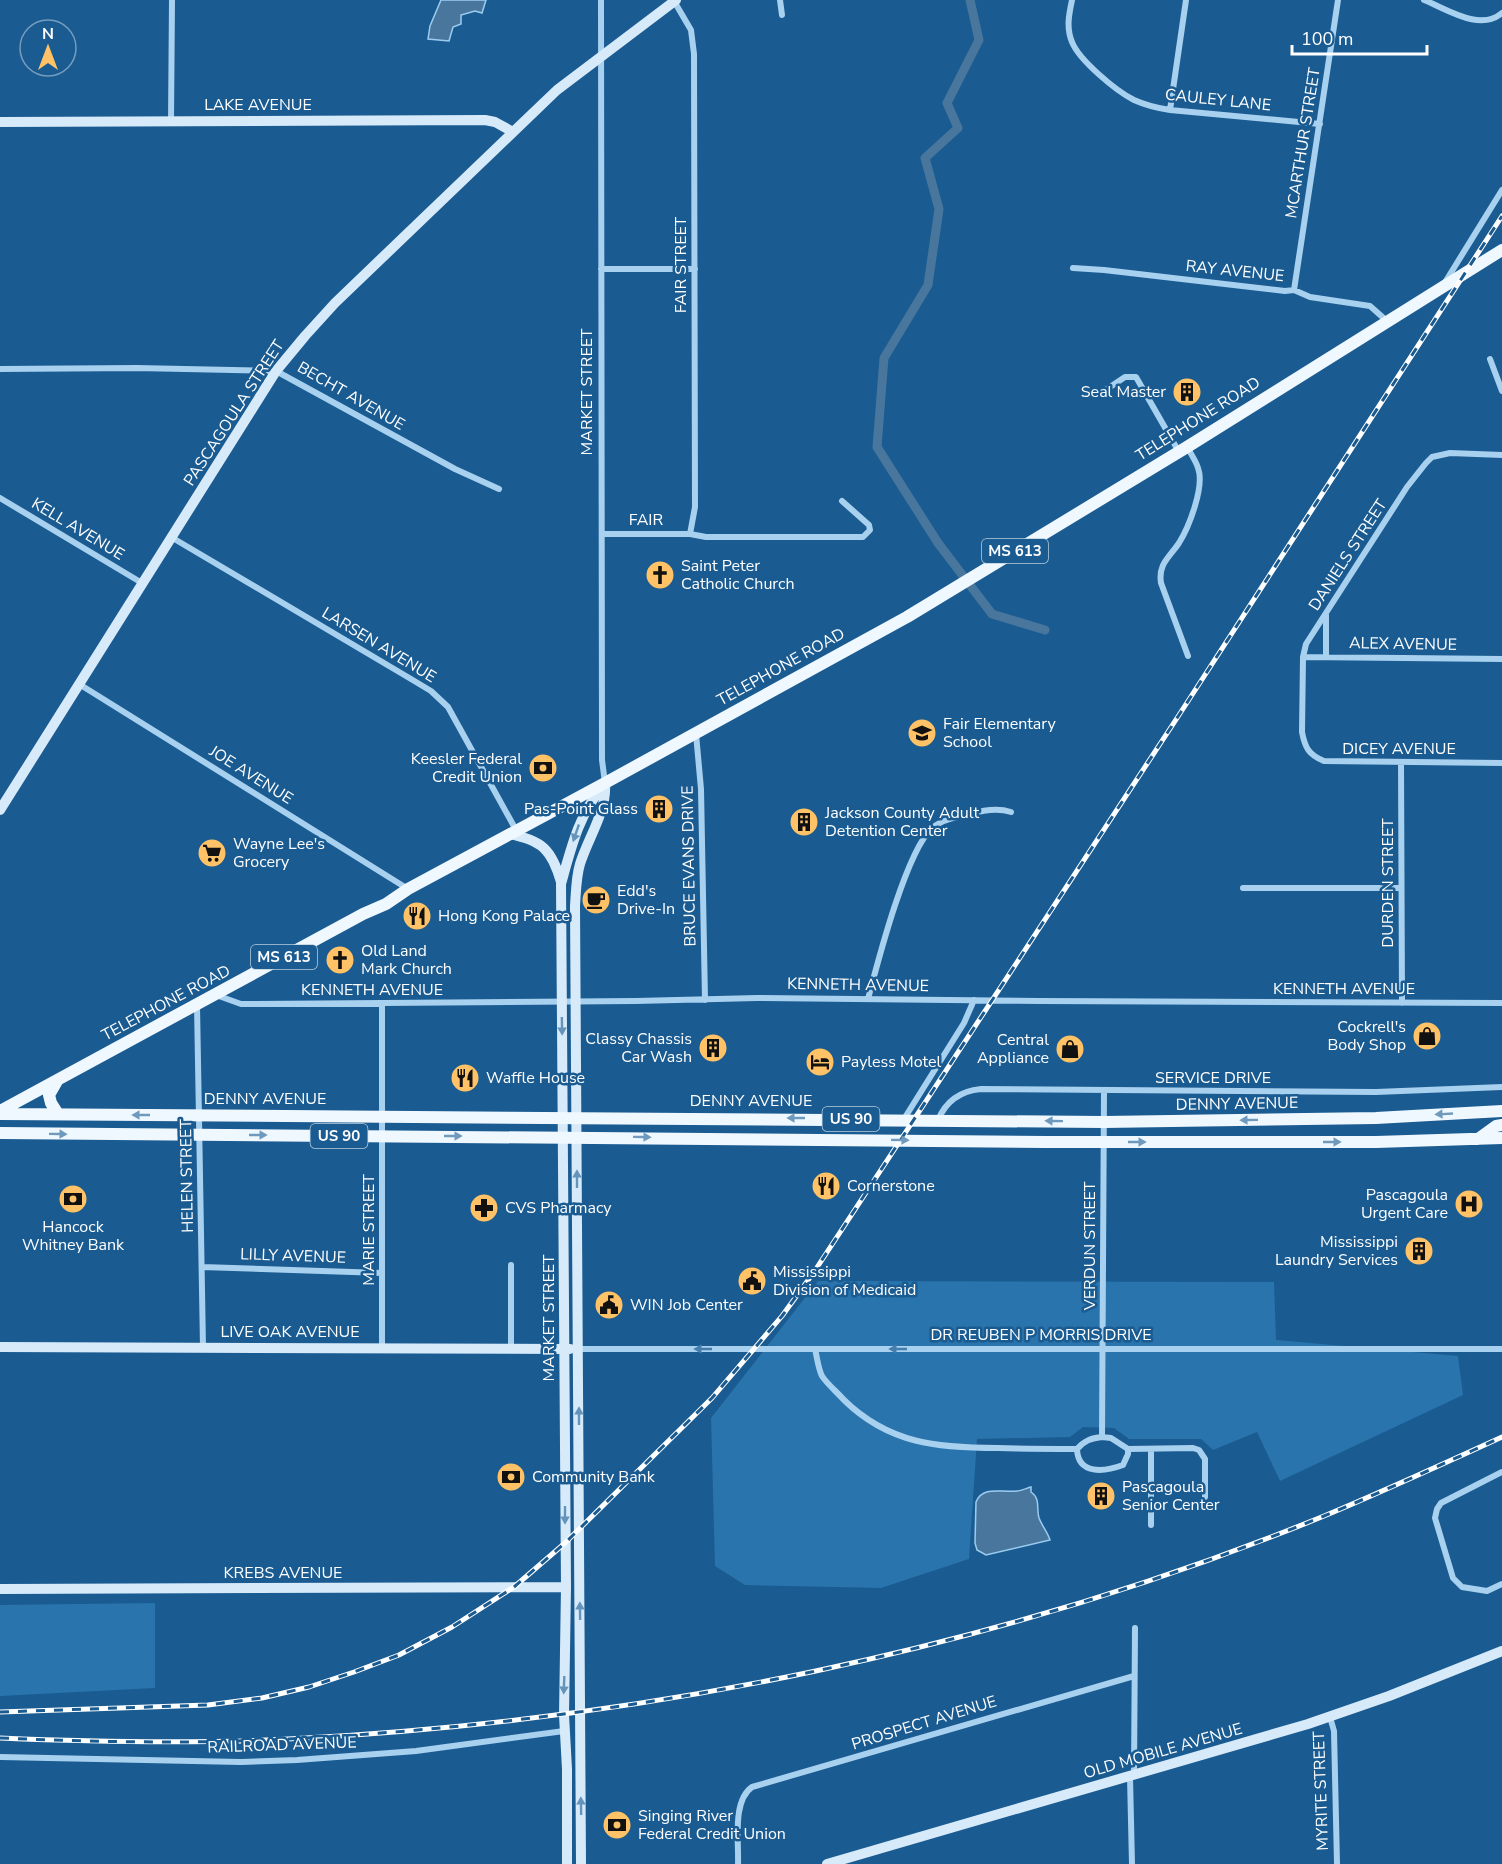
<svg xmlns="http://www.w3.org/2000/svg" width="1502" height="1864" viewBox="0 0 1502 1864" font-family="'Nunito Sans',sans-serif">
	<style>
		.green { fill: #2974ad }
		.water { fill: #49769c; stroke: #9bcdf1; stroke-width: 1.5 }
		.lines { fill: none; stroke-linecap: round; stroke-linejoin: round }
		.canal { stroke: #49769c; stroke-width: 9 }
		.street { stroke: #a8d0ef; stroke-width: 6 }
		.secondary { stroke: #d6eafa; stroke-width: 10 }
		.primary { stroke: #f0f8ff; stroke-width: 12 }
		.rail-casing { stroke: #fff; stroke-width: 5 }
		.rail { stroke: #1a5b91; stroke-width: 3; stroke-dasharray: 9; stroke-linecap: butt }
		.oneway { fill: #6594bb }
		.oneway2 { fill: #709abd }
		.oneway3 { fill: #457ead }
		.labels { text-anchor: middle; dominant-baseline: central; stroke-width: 5; stroke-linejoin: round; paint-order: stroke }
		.shield { fill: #1a5b91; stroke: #bacede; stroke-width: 1.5 }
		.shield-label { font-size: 15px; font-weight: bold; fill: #fff }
		.street-label { font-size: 16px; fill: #fff; stroke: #1a5b91 }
		.poi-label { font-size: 16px; fill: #fff; stroke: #1a5b91; text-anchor: start }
	</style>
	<rect width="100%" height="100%" fill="#1a5b91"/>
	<path class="green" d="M818,1281l456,1 2,58 182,16 5,39 -183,86 -23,-49 -44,18 -12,-11h-72l-15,-11 -31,-1 -13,10 -93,2 -8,120 -88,29 -136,-3 -30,-19 -4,-148z
		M155,1603v85l-155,8v-91z"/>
	<path class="water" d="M441,0h45l-4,13 -7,-2 -14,4v9l-8,3 -4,14 -21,-2 2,-13z
		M1031,1487v5c10,7 5,16 8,26 3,8 8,13 11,22l-64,15 -9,-5 -2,-7 1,-41c7,-17 26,-9 41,-11 4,0 10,-3 14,-4z"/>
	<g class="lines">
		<path class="canal" d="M970,0l9,40 -32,63 11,25 -33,30 14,51 -11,76 -44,73 -7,89 61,96 54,71 53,16"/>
		<path class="street" d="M601,0l1,760 3,23
			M780,0l2,15
			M1072,0c-3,14 -6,28 0,42 7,18 44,49 62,58 11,5 23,8 36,10l150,14
			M1424,0c23,9 56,32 78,13
			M674,1l17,29 3,24 1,453 -5,27
			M1170,110l16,-110
			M171,121l1,-121
			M1073,268l31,2 181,21 9,-1 16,7 60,9 17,15
			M601,269h94
			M1444,284l58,-94
			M1294,290l44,-290
			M1490,359l12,32
			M0,369l137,-1 139,3 179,98 44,20
			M1107,389l18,-12h11l43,75
			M1187,447c4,7 9,14 11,21 7,18 -9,59 -19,75 -10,15 -21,21 -18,40l27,73
			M1502,455l-52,-2 -18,4 -6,6 -19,24 -101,157 -3,13 -1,75c3,16 7,23 22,29l178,2
			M0,498l142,85
			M602,534h88l16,3h157l7,-7 -1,-5 -27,-24
			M171,537l240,142 20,12 17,16 68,123
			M1326,615v42
			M1303,657l199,2
			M79,684l329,205
			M696,734l5,55 4,211
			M1401,762l1,241
			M1243,888h157
			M216,995l25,9 395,-3 121,-3 283,3 462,2
			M868,999c10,-38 38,-147 64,-171 11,-9 26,-11 39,-14 13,-4 27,-6 40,-2
			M382,1004v344
			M197,1005l6,342
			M904,1119l60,-96 10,-23
			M938,1120c8,-19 22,-29 43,-31l395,3 126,-5
			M511,1265v84
			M202,1267l180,6
			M579,1349h923
			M815,1349c2,8 3,19 7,27 5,8 15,16 22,24 45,44 94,48 154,48 26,1 52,1 79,1
			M1102,1437l2,-346
			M1102,1437l9,1 17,11v5l-5,11c-19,7 -45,10 -46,-16 7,-8 14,-11 25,-12z
			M1128,1449l65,-1 6,2 6,9v38
			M1151,1449v76
			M1502,1472l-61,31 -4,6 -2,9 18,60 9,9 25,4 15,-7
			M1330,1717l4,14 3,133
			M0,1757l241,5 56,-2 119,-9 148,-20
			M1134,1775l1,-147
			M1130,1777l2,87
			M738,1864c1,-22 -6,-63 14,-77l382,-111"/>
		<path class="secondary" d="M0,122l485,-2 10,2 18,10
			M0,810l276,-439 29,-35 30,-33 222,-213 119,-90
			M509,834c33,6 43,16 52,48
			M0,1347l570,2
			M0,1589l566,-2
			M567,1864v-95l-3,-54 2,-128 -5,-703c10,-36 18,-70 42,-98
			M581,1864l-6,-958c1,-14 1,-29 5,-42 8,-26 27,-53 25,-80
			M827,1864l481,-140 81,-28 113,-45"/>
		<path class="primary" d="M57,1081l-8,14 2,8 7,11
			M0,1111l363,-197 23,-10 22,-15 197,-106 302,-166 280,-170 315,-197
			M0,1114l1104,8 272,-4 126,-7
			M0,1133l1046,9h330l126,-4
			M1478,1139l18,-13 6,-1"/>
		<g class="rail-casing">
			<path id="rail" d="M0,1712l208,-7 54,-7 47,-11 45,-15 45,-17 53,-28 62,-40 51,-44 147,-145 70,-82 32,-44 365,-557 323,-499
				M0,1738c96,4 192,6 288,1 354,-18 708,-89 1036,-223 60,-25 119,-52 178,-79"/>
		</g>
		<use href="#rail" class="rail"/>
	</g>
	<defs><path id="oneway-solid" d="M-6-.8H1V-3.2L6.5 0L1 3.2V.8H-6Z" transform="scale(1.5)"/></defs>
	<g class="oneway">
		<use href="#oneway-solid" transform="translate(576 833) rotate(109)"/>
		<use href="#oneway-solid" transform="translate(562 1026) rotate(89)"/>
		<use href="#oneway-solid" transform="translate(577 1179) rotate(-90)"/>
		<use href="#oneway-solid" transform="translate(579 1416) rotate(-90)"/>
		<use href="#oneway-solid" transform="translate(565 1515) rotate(90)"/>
		<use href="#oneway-solid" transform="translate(580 1611) rotate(-91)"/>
		<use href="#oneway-solid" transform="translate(564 1685) rotate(92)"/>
		<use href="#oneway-solid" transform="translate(581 1806) rotate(-91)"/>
	</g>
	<g class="oneway2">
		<use href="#oneway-solid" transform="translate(1444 1114) rotate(177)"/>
		<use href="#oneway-solid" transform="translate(141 1115) rotate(-180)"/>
		<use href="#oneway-solid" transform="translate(796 1118) rotate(-180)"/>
		<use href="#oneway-solid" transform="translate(1249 1120) rotate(179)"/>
		<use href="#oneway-solid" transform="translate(1054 1121) rotate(-179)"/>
		<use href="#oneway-solid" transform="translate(58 1134) rotate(1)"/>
		<use href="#oneway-solid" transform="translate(258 1135)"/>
		<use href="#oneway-solid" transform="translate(453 1136)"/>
		<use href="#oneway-solid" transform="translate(642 1137) rotate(1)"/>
		<use href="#oneway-solid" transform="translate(900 1140) rotate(1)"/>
		<use href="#oneway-solid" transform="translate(1137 1142)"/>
		<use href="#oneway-solid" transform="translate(1332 1142)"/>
	</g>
	<g class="oneway3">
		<use href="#oneway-solid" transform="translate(703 1349) rotate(-180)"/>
		<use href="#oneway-solid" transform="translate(898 1349) rotate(180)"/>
	</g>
	<defs>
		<g id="building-disc" transform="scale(1.5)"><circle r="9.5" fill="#ffc266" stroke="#1a5b91"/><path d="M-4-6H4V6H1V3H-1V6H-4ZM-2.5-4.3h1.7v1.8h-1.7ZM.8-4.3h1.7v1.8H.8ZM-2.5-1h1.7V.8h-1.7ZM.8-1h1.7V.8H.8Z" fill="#111"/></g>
		<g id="church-disc" transform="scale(1.5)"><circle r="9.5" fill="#ffc266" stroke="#1a5b91"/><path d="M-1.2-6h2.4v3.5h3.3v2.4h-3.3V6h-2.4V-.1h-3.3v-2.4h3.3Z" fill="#111"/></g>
		<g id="school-disc" transform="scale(1.5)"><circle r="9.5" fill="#ffc266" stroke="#1a5b91"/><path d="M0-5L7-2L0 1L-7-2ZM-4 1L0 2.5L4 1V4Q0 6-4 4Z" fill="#111"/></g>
		<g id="bank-disc" transform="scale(1.5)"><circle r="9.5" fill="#ffc266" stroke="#1a5b91"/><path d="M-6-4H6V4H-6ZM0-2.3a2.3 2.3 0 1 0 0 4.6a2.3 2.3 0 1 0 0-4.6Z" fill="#111"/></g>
		<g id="supermarket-disc" transform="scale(1.5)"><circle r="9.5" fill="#ffc266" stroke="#1a5b91"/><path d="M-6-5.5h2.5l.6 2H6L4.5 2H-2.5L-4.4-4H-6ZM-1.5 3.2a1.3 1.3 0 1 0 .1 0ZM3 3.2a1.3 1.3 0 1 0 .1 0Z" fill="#111"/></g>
		<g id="cafe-disc" transform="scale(1.5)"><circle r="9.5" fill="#ffc266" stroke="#1a5b91"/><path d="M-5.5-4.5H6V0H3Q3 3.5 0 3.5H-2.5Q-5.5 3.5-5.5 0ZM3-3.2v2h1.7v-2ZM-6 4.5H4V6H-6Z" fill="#111"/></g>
		<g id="restaurant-disc" transform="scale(1.5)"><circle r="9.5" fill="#ffc266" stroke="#1a5b91"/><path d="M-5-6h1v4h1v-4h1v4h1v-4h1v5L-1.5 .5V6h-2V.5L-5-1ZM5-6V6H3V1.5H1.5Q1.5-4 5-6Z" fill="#111"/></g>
		<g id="shop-disc" transform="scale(1.5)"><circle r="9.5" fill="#ffc266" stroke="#1a5b91"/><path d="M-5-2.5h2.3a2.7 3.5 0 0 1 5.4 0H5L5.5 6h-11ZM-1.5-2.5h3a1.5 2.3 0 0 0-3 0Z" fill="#111"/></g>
		<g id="hotel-disc" transform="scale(1.5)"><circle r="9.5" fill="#ffc266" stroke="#1a5b91"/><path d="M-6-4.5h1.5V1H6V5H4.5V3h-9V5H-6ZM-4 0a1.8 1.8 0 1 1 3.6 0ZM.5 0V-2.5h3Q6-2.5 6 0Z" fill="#111"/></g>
		<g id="hospital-disc" transform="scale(1.5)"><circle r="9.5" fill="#ffc266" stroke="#1a5b91"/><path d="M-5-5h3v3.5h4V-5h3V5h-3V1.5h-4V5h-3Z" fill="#111"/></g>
		<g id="pharmacy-disc" transform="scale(1.5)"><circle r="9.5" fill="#ffc266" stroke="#1a5b91"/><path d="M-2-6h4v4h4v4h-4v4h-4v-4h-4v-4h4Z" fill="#111"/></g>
		<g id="civic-disc" transform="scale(1.5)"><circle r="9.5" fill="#ffc266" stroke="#1a5b91"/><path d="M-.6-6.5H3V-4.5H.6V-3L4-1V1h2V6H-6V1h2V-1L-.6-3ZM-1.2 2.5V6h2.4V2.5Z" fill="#111"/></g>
	</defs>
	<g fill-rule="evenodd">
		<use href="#building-disc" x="1187" y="392"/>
		<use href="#church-disc" x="660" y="575"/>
		<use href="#school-disc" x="922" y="733"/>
		<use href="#bank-disc" x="543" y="768"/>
		<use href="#building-disc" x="659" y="809"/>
		<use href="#building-disc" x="804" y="822"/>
		<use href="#supermarket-disc" x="212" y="853"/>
		<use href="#cafe-disc" x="596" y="900"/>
		<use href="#restaurant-disc" x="417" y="916"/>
		<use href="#church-disc" x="340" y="960"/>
		<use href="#shop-disc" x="1427" y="1036"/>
		<use href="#building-disc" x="713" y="1048"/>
		<use href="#shop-disc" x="1070" y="1049"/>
		<use href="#hotel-disc" x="820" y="1062"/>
		<use href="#restaurant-disc" x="465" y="1078"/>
		<use href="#restaurant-disc" x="826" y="1186"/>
		<use href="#bank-disc" x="73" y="1199"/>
		<use href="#hospital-disc" x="1469" y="1204"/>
		<use href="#pharmacy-disc" x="484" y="1208"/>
		<use href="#building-disc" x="1419" y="1251"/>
		<use href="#civic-disc" x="752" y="1281"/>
		<use href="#civic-disc" x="609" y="1305"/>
		<use href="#bank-disc" x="511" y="1477"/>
		<use href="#building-disc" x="1101" y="1496"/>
		<use href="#bank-disc" x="617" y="1825"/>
	</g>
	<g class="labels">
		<g class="shield">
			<rect x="982" y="539" width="66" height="24" rx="4.5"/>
			<rect x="251" y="945" width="66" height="24" rx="4.5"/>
			<rect x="822.5" y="1107" width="57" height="24" rx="4.5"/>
			<rect x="310.5" y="1124" width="57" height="24" rx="4.5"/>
		</g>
		<g class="shield-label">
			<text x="1015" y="551">MS 613</text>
			<text x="284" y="957">MS 613</text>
			<text x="851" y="1119">US 90</text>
			<text x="339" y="1136">US 90</text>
		</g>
		<g class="street-label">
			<text transform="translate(1218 100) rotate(6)">CAULEY LANE</text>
			<text x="258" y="105">LAKE AVENUE</text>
			<text transform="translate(1303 143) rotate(-81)">MCARTHUR STREET</text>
			<text transform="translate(681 265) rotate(-90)">FAIR STREET</text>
			<text transform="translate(1235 271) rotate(6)">RAY AVENUE</text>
			<text transform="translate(587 392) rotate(-90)">MARKET STREET</text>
			<text transform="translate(351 396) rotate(30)">BECHT AVENUE</text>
			<text transform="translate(234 413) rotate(-57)">PASCAGOULA STREET</text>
			<text transform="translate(1198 419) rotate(-32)">TELEPHONE ROAD</text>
			<text x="646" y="520">FAIR</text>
			<text transform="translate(78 529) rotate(31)">KELL AVENUE</text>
			<text transform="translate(1348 555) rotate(-57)">DANIELS STREET</text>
			<text transform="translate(1403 644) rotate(1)">ALEX AVENUE</text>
			<text transform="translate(379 645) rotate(31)">LARSEN AVENUE</text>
			<text transform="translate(781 667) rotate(-29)">TELEPHONE ROAD</text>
			<text x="1399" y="749">DICEY AVENUE</text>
			<text transform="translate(251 775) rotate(32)">JOE AVENUE</text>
			<text transform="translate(689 866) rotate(-91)">BRUCE EVANS DRIVE</text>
			<text transform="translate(1388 883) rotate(-90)">DURDEN STREET</text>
			<text transform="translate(858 985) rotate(1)">KENNETH AVENUE</text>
			<text x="1344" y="989">KENNETH AVENUE</text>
			<text x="372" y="990">KENNETH AVENUE</text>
			<text transform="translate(166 1003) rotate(-28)">TELEPHONE ROAD</text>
			<text x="1213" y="1078">SERVICE DRIVE</text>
			<text x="265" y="1099">DENNY AVENUE</text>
			<text x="751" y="1101">DENNY AVENUE</text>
			<text transform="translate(1237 1104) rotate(-1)">DENNY AVENUE</text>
			<text transform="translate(187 1176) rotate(-91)">HELEN STREET</text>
			<text transform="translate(369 1230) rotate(-90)">MARIE STREET</text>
			<text transform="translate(1090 1246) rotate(-90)">VERDUN STREET</text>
			<text transform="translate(293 1256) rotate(2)">LILLY AVENUE</text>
			<text transform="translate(549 1318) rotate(-90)">MARKET STREET</text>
			<text x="290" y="1332">LIVE OAK AVENUE</text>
			<text x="1041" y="1335">DR REUBEN P MORRIS DRIVE</text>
			<text x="283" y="1573">KREBS AVENUE</text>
			<text transform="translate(924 1723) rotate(-17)">PROSPECT AVENUE</text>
			<text transform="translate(282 1745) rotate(-2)">RAILROAD AVENUE</text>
			<text transform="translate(1163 1751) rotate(-16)">OLD MOBILE AVENUE</text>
			<text transform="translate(1321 1791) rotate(-92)">MYRITE STREET</text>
		</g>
		<g class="poi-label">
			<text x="1166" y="392" text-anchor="end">Seal Master</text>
			<text x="681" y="566">Saint Peter<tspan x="681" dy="18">Catholic Church</tspan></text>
			<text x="943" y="724">Fair Elementary<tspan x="943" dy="18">School</tspan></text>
			<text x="522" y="759" text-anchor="end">Keesler Federal<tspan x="522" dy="18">Credit Union</tspan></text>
			<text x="638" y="809" text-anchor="end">Pas-Point Glass</text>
			<text x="825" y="813">Jackson County Adult<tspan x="825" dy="18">Detention Center</tspan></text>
			<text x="233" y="844">Wayne Lee's<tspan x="233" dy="18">Grocery</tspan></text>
			<text x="617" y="891">Edd's<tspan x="617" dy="18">Drive-In</tspan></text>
			<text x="438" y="916">Hong Kong Palace</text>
			<text x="361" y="951">Old Land<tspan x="361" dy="18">Mark Church</tspan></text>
			<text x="1406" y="1027" text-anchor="end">Cockrell's<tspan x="1406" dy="18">Body Shop</tspan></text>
			<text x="692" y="1039" text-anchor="end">Classy Chassis<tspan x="692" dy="18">Car Wash</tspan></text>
			<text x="1049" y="1040" text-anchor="end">Central<tspan x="1049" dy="18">Appliance</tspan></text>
			<text x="841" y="1062">Payless Motel</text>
			<text x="486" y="1078">Waffle House</text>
			<text x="847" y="1186">Cornerstone</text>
			<text x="1448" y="1195" text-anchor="end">Pascagoula<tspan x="1448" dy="18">Urgent Care</tspan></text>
			<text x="505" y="1208">CVS Pharmacy</text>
			<text x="73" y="1227" text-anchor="middle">Hancock<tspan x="73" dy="18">Whitney Bank</tspan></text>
			<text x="1398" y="1242" text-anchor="end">Mississippi<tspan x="1398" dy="18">Laundry Services</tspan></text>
			<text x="773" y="1272">Mississippi<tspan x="773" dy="18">Division of Medicaid</tspan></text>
			<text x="630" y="1305">WIN Job Center</text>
			<text x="532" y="1477">Community Bank</text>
			<text x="1122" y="1487">Pascagoula<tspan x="1122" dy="18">Senior Center</tspan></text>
			<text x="638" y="1816">Singing River<tspan x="638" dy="18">Federal Credit Union</tspan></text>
		</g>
	</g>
	<g transform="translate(48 48)"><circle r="28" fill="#1a5b91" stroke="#769dbd" stroke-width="1.5"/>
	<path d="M0-4.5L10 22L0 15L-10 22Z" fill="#ffc266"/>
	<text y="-9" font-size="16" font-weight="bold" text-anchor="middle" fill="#ffffff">N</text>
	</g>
	<path d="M1292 45v9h135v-9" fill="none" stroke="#ffffff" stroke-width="3"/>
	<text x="1301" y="45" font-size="18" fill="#ffffff" stroke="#1a5b91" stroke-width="4.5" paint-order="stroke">100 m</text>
</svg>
